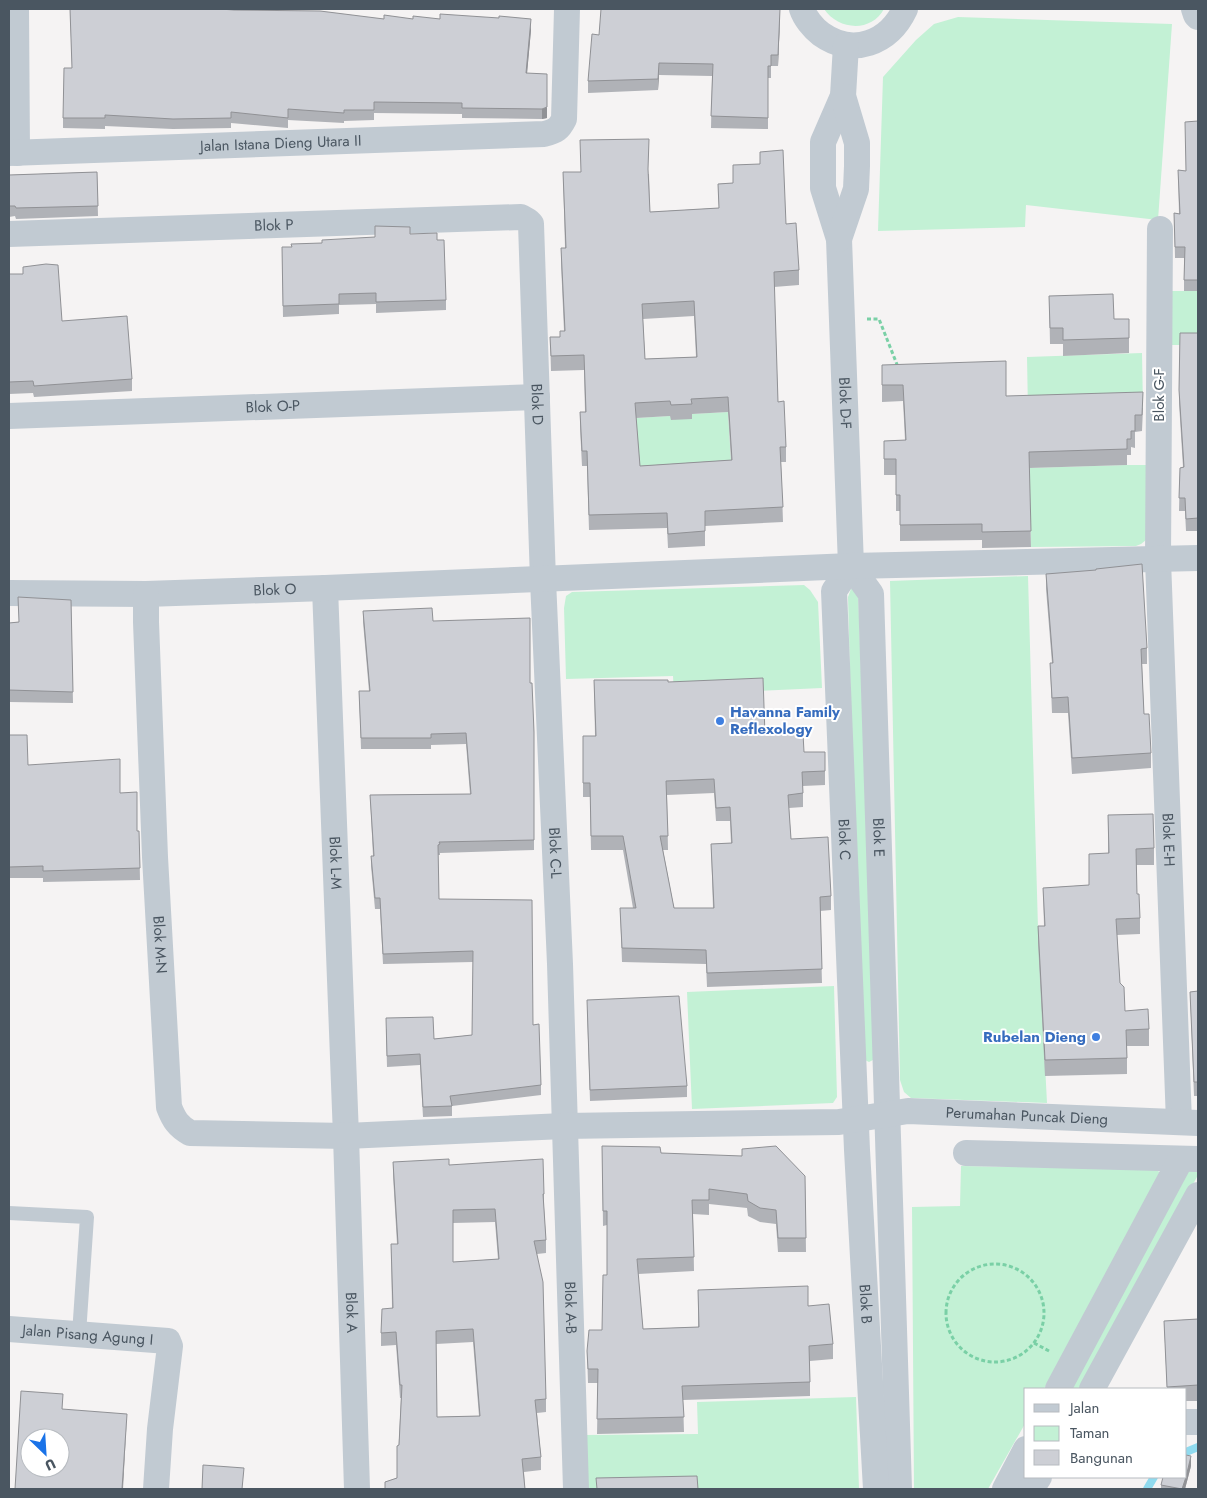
<svg xmlns="http://www.w3.org/2000/svg" width="1207" height="1498" viewBox="0 0 1207 1498" font-family="Jost,sans-serif">
	<style>
		.green { fill: #c3f1d5 }
		.lines { fill: none; stroke-linecap: round; stroke-linejoin: round }
		.stream { stroke: #90daee; stroke-width: 8 }
		.path { stroke: #7ad0a6; stroke-width: 3; stroke-dasharray: 4 2.5; stroke-linecap: butt }
		.lane { stroke: #c1cad2; stroke-width: 14 }
		.street { stroke: #c1cad2; stroke-width: 26 }
		.wall { fill: #b0b2b7; fill-rule: evenodd }
		.shaded-wall { fill: #909195 }
		.building { fill: #cdcfd5; stroke: #909195; fill-rule: evenodd }
		.shop-dot { fill: #3f7fe0; stroke: #fff; stroke-width: 2 }
		.labels { text-anchor: middle; dominant-baseline: central; stroke-width: 4; stroke-linejoin: round; paint-order: stroke }
		.street-label { font-size: 15px; fill: #4a5661; stroke: #fff }
		.shop-label { font-size: 15px; font-weight: bold; fill: #366cbe; stroke: #fff; text-anchor: start }
	</style>
	<rect width="100%" height="100%" fill="#f5f3f3"/>
	<path class="green" d="M824,9h60c-13,24 -46,21 -60,0z
		M958,17l214,7 -14,196 -132,-15 -1,22 -147,4 5,-154 33,-37 18,-16z
		M1170,291h28v54h-29z
		M1142,353l1,55 -115,4 -1,-55z
		M728,412l4,66 -92,6 -5,-66 35,-2 2,4 19,-6z
		M1127,465h23l-4,75 -5,4 -5,2 -105,1 -2,-79z
		M1028,576l10,352 9,175 -136,-5 -7,-6 -4,-12 -10,-499z
		M804,585l6,5 8,12 4,86 -148,7 -1,-19 -107,3 -2,-71 2,-12 6,-4z
		M854,588l4,1 17,470 -6,3 -6,-3 -3,-6 -12,-456 3,-8z
		M834,986l3,111 -4,6 -141,6 -5,-117z
		M1198,1162v13l-115,214h-13l122,-224z
		M961,1166l194,3 6,4v5l-117,211h-18v33l-38,67h-74l-2,-282 48,-1z
		M856,1397l3,92h-272l-2,-54 113,-1 -1,-32z"/>
	<g class="lines">
		<path class="stream" d="M1186,1452l12,-5
			M1147,1489l7,-12"/>
		<path class="path" d="M867,319h12l19,48
			M946 1313a49 49 0 1 1 98 0a49 49 0 1 1-98 0Z
			M1034,1343l17,9"/>
		<path class="lane" d="M9,1213l78,4 -8,117"/>
		<g class="street">
			<path d="M16,9l1,144"/>
			<path d="M802,9c3,9 11,19 19,25 32,23 68,9 84,-25"/>
			<path d="M1194,9l2,6 2,2"/>
			<path id="s1" d="M846,45l-3,51 -20,46v46l16,51 12,327"/>
			<path id="s2" d="M9,153l535,-19c12,-3 15,-5 20,-15l3,-110"/>
			<path id="s3" d="M1160,229l-2,331 21,562"/>
			<path id="s4" d="M9,234l512,-17 7,4 3,3 12,356 17,384 16,525"/>
			<path d="M839,239l17,-50 1,-23v-23l-14,-47"/>
			<path id="s5" d="M9,416l528,-19"/>
			<path id="s6" d="M851,566l20,28 28,895"/>
			<path id="s7" d="M851,566l-17,25 23,559 19,339"/>
			<path id="s8" d="M325,588l21,548 11,353"/>
			<path id="s9" d="M9,593l137,1 179,-6 526,-22 347,-8"/>
			<path id="s10" d="M146,594v28l9,235 14,250c5,13 9,19 21,26l156,3 218,-10 275,-4 69,-11 290,12"/>
			<path d="M966,1153l231,6"/>
			<path id="s11" d="M9,1329l159,12 2,5 -10,83 -4,60"/>
			<path d="M1058,1389l123,-230"/>
			<path d="M1092,1389l106,-194"/>
			<path d="M1186,1422h12"/>
			<path d="M1005,1489l21,-40"/>
			<path d="M1031,1489l8,-12"/>
		</g>
	</g>
	<path class="wall" d="M70,9l164,1 150,9h29l118,11 -4,44 20,44 -5,1 -80,-1v-4l-88,-1v7l-30,1v2l-56,-3v8l-57,-5v5l-58,1 -68,-3v3l-42,-1v-10l9,-50z
		M780,18l-2,48h-7v12h-3v51l-57,-1 1,-52 -53,-1 -1,15 -70,3v-12l11,-46z
		M1198,121v170h-14v-33h-9l-1,-45 5,1 -1,-44 8,1z
		M760,152l26,72 13,46v15l-25,2 4,115 8,45v15h-5l2,60 -78,4v20l-37,2 -1,-20 -78,2 -2,-64h-5l-2,-39v-15h5l-1,-42 -33,1 -1,-34h10l4,-6 -3,-68v-15h4l-2,-76 86,2 1,38 69,-4 -1,-24 15,-1 27,-19zM694,316l2,41 -51,2 -2,-40zM728,412l3,48 -91,6 -4,-48 34,-2 1,4 21,-1v-5z
		M97,172l1,44 -82,3 -1,-3 -6,1v-42z
		M375,226l62,14 9,60v10l-70,3v-9l-37,1v9l-56,3 -1,-70h9l84,-10z
		M9,274l53,47 70,58v12l-98,6 -1,-4 -24,1z
		M1049,296l65,23h15v34l-66,3v-12h-13z
		M1180,333h18v198h-12l-1,-20h-6l1,-43 3,-1 -4,-64z
		M882,365l124,31 137,12 -1,23 -7,1v16l-4,-1v8h-4v10l-98,3 2,79 -49,1v-8l-82,1v-30h-4v-36h-12v-34l21,-1 -2,-39 -21,1z
		M1046,574l101,74v16h-5l2,50 7,39v15l-79,6 -4,-61h-16l-2,-50h2l-6,-74z
		M71,600l2,103 -64,-1v-79l10,-1z
		M363,611l70,10 97,62 4,49v118l-94,3v2h-2l1,44 94,126 8,60v10l-89,11v10l-29,1 -3,-52 -33,2 -1,-38 48,10 38,-4 1,-73 -90,2 -3,-55h-5l-4,-43v-10h2l-3,-61 100,-1 -4,-50 -35,1v4h-70l-2,-58h10l-6,-69z
		M594,680l74,2 97,53 39,17h21v33l-22,1v21l-14,1 2,31 40,57v14l-11,1 2,72 -115,4 -1,-23 -84,-2 -2,-54h13l-10,-58h-32l-1,-53h-7v-61h12zM714,793l2,28h14l1,22 -20,1 2,64h-39l-11,-58h5l-1,-55z
		M9,735l19,30 92,28 17,38h2l1,49 -97,2v-4h-34z
		M1108,815l46,33v17h-18l1,29 3,24v16l-23,1 3,48 5,28 24,18v17h-22v28l-82,2 -7,-134v-16h6l-1,-38 46,-3 19,-32z
		M1198,991v105h-4l-4,-104z
		M587,1010l100,76v11l-97,4z
		M602,1146l59,7 144,23 1,76h-28l-2,-28 -16,-2 -12,-6 -1,-8 -38,-4v11l-16,-1 1,57 -56,3 5,55 55,-2v-37l110,16 25,38v15l-23,2v35l-127,4 1,32 -87,2 1,-51h-10l-1,-32 15,-21 5,-55v-50l-4,1z
		M393,1162l56,3 95,29v13l2,33v13l-9,1 9,145v13l-9,1 4,44v13l-17,2 1,17h-140v-7l12,-4 4,-80h-1l-4,-53 -15,1v-13l11,-25 -1,-64h6l-4,-69zM495,1222l3,37 -45,3v-39zM473,1342l6,74 -42,1 -1,-73z
		M1198,1319v82h-12v-12h-19l-3,-68z
		M1191,1466l-6,23h-24v-4z"/>
	<path class="shaded-wall" d="M780,9v9l-2,48v-11z
		M531,19v11l-5,54v-11z
		M659,63v12l-1,15v-11z
		M547,107v11l-5,1v-10z
		M127,1414l-4,75h-1z
		M1191,1456v10l-6,23h-3z"/>
	<path class="building" d="M70,9h150l14,1 86,1 64,8v-4l29,4v-3l27,3v-5l59,4v-2l32,3 -5,54 21,1v33l-5,2 -80,-1v-5l-88,-1v8h-30v3l-56,-4v9l-57,-6v6l-58,1 -68,-4v3h-42l1,-50h8z
		M601,9h179l-2,46h-7v11h-3v52l-57,-2 2,-52 -54,-1 -1,16 -70,2 4,-47 7,1z
		M1198,121v159h-14l1,-33h-10l-1,-34 6,1 -2,-44 8,1 -1,-49z
		M649,139l-1,30 2,43 69,-4 -1,-24 15,-1v-18l27,-1v-12l23,-2 3,74 10,-1 3,47 -25,2 4,130 6,-1 2,46h-6l3,60 -78,4v20l-37,3 -1,-21 -78,2 -2,-64h-5l-2,-39h6l-2,-57 -33,1 -1,-19h10v-6h5l-4,-83h5l-3,-76h18l-1,-32zM694,301l3,56 -52,2 -3,-55zM728,397l4,63 -92,6 -5,-63 35,-2 1,4 21,-1 -1,-5z
		M97,172l1,34 -82,2 -1,-2h-6v-31z
		M375,226l35,1v7l27,-1v7h7l2,60 -70,2v-9l-37,1v10l-56,2 -1,-59h10l-1,-3 31,-1v-3l53,-3z
		M46,264l12,1 4,56 65,-5 5,63 -98,7 -1,-5 -24,1v-108h14v-7z
		M1113,294l1,25h15v19l-66,2v-12h-13l-1,-32z
		M1180,333h18v185l-12,1 -1,-21h-6l1,-30 4,-1 -5,-77z
		M1006,361v35l137,-4 -1,23h-7v16h-4v8h-4v10l-98,3 2,79 -49,1v-8l-82,1v-30h-4v-36h-12v-18l22,-1 -3,-55h-21v-20z
		M1142,564l5,84 -6,1 3,65h5l2,39 -79,5 -4,-61 -16,1 -2,-35h3l-7,-89 50,-4v-1z
		M18,597l53,3 2,92 -64,-2v-67l10,-1z
		M432,608l1,13 97,-3v65h2l2,49v108l-95,2 1,2 -2,1 1,54 93,1 1,125 6,-1 2,61 -91,11 2,10 -29,1 -3,-53 -33,2 -1,-38 47,-1 1,22 38,-4 1,-84 -90,3 -3,-56h-5l-4,-42h3l-4,-61 101,-1 -5,-61 -35,1v4h-70l-2,-47h11l-7,-80z
		M763,678l2,57 38,-1 1,18h21v19l-23,1 1,21 -15,2 3,44 37,-2 3,59 -11,1 2,72 -115,4 -1,-23 -84,-2 -2,-40h16l-13,-72h-32l-1,-53h-7v-47h13l-2,-56h74v2zM714,779l2,29 14,-1 2,36 -21,1 3,64h-40l-14,-72h8l-2,-55z
		M9,735h18l1,30 92,-6v34l17,-1v39h2l1,37 -97,3v-5l-34,1z
		M1153,814l1,34 -18,1 1,45h2l1,24 -24,1 4,64 4,4 1,24 23,-2 1,20 -23,1 1,28 -82,2 -7,-134h7l-2,-38 46,-3v-31l20,-1 -1,-38z
		M1198,991v91h-4l-4,-90z
		M679,996l8,90 -97,4 -3,-90z
		M602,1146l58,1 1,6 81,3v-7l34,-3 29,30 1,62h-28l-2,-28 -16,-2 -12,-7 -1,-7 -38,-5v11h-17l2,57 -57,2 6,70 56,-2 -1,-37 110,-4v20l21,-2 4,40 -24,2 1,36 -128,4 2,31 -87,2 1,-50h-10l-1,-18 2,-21h13l1,-55h4v-64h-4z
		M449,1159v6l94,-6 1,35h-1l3,46 -12,1 9,41 3,117 -11,1 6,57 -19,2 3,30h-140v-7l12,-4v-32l2,-1 3,-60h-2l-4,-53 -15,1 1,-24 11,-1 -2,-64h7l-5,-82zM495,1209l4,50 -46,3v-52zM473,1329l7,87 -43,1 -1,-86z
		M1198,1319v66l-31,2 -3,-66z
		M21,1391l42,3 -1,15 65,5 -5,75h-107zM30,1438h30v30h-30z
		M1186,1455l5,1 -5,21z
		M203,1465l41,3 -2,21h-40z
		M697,1476l1,13h-101l-1,-11z
		M1163,1477h23l-4,12 -21,-4z"/>
	<g class="shop-dot">
		<circle cx="720" cy="721" r="5"/>
		<circle cx="1096" cy="1037" r="5"/>
	</g>
	<g class="labels">
		<g class="street-label">
			<text stroke="none"><textPath href="#s2" startOffset="272">Jalan Istana Dieng Utara II</textPath></text>
			<text stroke="none"><textPath href="#s4" startOffset="265">Blok P</textPath></text>
			<text transform="translate(1159 395) rotate(-90)">Blok G-F</text>
			<text stroke="none"><textPath href="#s1" startOffset="365">Blok D-F</textPath></text>
			<text stroke="none"><textPath href="#s4" startOffset="705">Blok D</textPath></text>
			<text stroke="none"><textPath href="#s5" startOffset="264">Blok O-P</textPath></text>
			<text stroke="none"><textPath href="#s9" startOffset="266">Blok O</textPath></text>
			<text stroke="none"><textPath href="#s6" startOffset="278">Blok E</textPath></text>
			<text stroke="none"><textPath href="#s7" startOffset="279">Blok C</textPath></text>
			<text stroke="none"><textPath href="#s3" startOffset="611">Blok E-H</textPath></text>
			<text stroke="none"><textPath href="#s4" startOffset="1154">Blok C-L</textPath></text>
			<text stroke="none"><textPath href="#s8" startOffset="275">Blok L-M</textPath></text>
			<text stroke="none"><textPath href="#s10" startOffset="351">Blok M-N</textPath></text>
			<text stroke="none"><textPath href="#s10" startOffset="1386">Perumahan Puncak Dieng</textPath></text>
			<text stroke="none"><textPath href="#s7" startOffset="744">Blok B</textPath></text>
			<text stroke="none"><textPath href="#s4" startOffset="1609">Blok A-B</textPath></text>
			<text stroke="none"><textPath href="#s8" startOffset="725">Blok A</textPath></text>
			<text stroke="none"><textPath href="#s11" startOffset="79">Jalan Pisang Agung I</textPath></text>
		</g>
		<g class="shop-label">
			<text x="730" y="712">Havanna Family<tspan x="730" dy="17">Reflexology</tspan></text>
			<text x="1086" y="1037" text-anchor="end">Rubelan Dieng</text>
		</g>
	</g>
	<rect width="1207" height="1498" fill="none" stroke="#4a5661" stroke-width="20"/>
	<rect x="1024" y="1388" width="162" height="90" fill="#ffffff" stroke="#b7bbc0"/>
	<rect x="1034" y="1404" width="25" height="8" fill="#c1cad2" stroke="#b7bbc0"/>
	<text x="1070" y="1413" font-size="15" fill="#4a5661">Jalan</text>
	<rect x="1034" y="1426" width="25" height="15" fill="#c3f1d5" stroke="#b7bbc0"/>
	<text x="1070" y="1438" font-size="15" fill="#4a5661">Taman</text>
	<rect x="1034" y="1450" width="25" height="15" fill="#cdcfd5" stroke="#b7bbc0"/>
	<text x="1070" y="1463" font-size="15" fill="#4a5661">Bangunan</text>
	<g transform="translate(45 1453) rotate(155)"><circle r="24" fill="#ffffff" stroke="#b7bbc0"/>
	<path d="M0-4L9 19L0 12L-9 19Z" fill="#1a73e8"/>
	<text y="-8" font-size="14" font-weight="bold" text-anchor="middle" fill="#4a5661">U</text>
	</g>
</svg>
